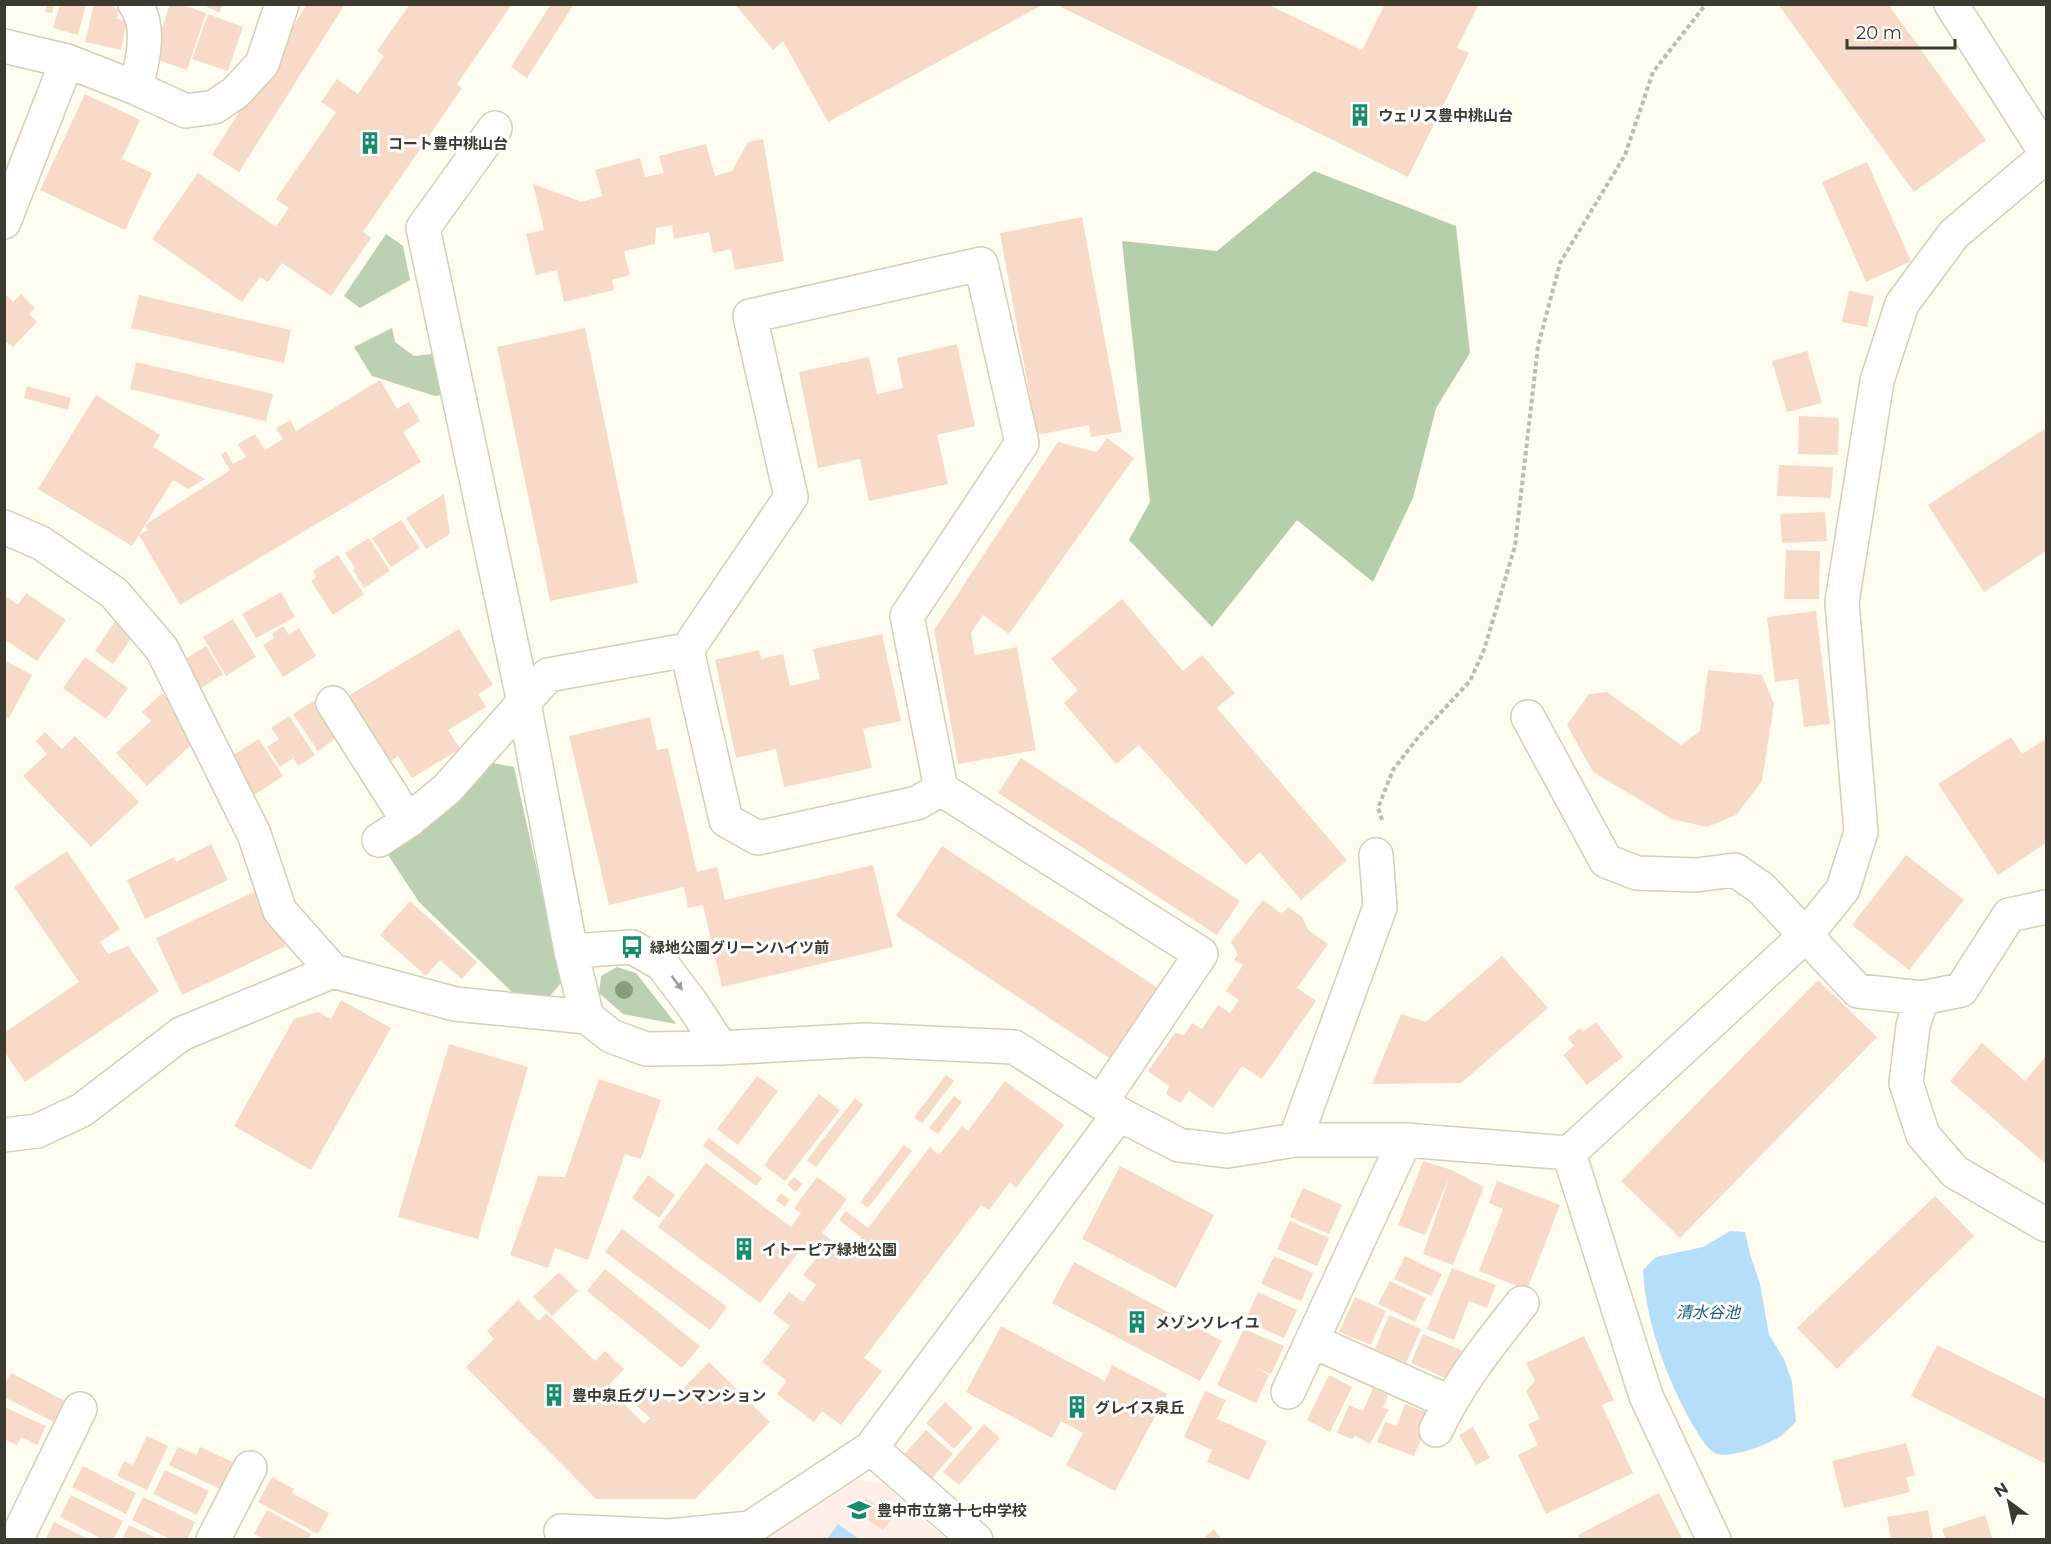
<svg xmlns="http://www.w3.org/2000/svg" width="2051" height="1544" viewBox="0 0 2051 1544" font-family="Montserrat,'Noto Sans JP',sans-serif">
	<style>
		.education { fill: #fdeee9 }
		.green { fill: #bbd1b2 }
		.forest { fill: #b5cfab }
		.water { fill: #b5defa }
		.building { fill: #f7dbc8 }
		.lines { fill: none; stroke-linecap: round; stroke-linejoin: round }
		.minor-casing { stroke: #d6cfb2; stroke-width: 36 }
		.path { stroke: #bebbaf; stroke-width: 4; stroke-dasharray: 4.5 3; stroke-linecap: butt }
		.minor { stroke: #fff; stroke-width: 33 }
		.tree { fill: #8b9c7b }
		.oneway { fill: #9e9c97 }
		.labels { text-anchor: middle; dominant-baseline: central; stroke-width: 6; stroke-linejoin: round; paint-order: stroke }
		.poi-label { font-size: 15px; font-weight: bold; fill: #3d3a2f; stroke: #fff; text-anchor: start }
		.water-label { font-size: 16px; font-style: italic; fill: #195c80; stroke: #fff }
	</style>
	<rect width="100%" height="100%" fill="#fffcf0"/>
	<path class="education" d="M852,1479l31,5 63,55 -181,1 3,-5z"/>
	<path class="green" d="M386,234l17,12 7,34 -50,28 -16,-12z
		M392,328l3,14 19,14 18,-2 10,41 -7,1 -63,-20 -18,-29z
		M488,762l26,5 48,215 -14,16 -35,-5 -94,-91 -33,-50z
		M617,967l19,6 40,51 -53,-10 -24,-21 2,-17z"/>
	<path class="forest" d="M1314,171l142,55 14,127 -34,55 -23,90 -40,84 -76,-62 -85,107 -83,-87 21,-38 -28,-261 95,10z"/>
	<path class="water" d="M1730,1231l15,1 5,22 10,30 9,51 15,24 8,23 4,40c-5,4 -9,9 -14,13 -12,9 -50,23 -65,19 -9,-3 -16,-16 -21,-24 -27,-44 -51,-109 -53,-160l13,-13 47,-10z
		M838,1524l21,15h-32z"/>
	<path class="building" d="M47,4l7,1 -2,8 -7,-1z
		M60,4h26l-8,31 -25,-7z
		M94,4h14l11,6 -2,9 10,2 -6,29 -36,-8z
		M170,4h10l26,9 -19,57 -35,-12z
		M202,4h21l-4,9z
		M307,4h38l-106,168 -27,-17z
		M410,4h102l-55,80 5,4 -99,144 8,6 -40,58 -49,-33 -14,19 -8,-5 -18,25 -90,-63 46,-66 78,54 13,-19 -13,-9 60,-87 -15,-10 16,-23 21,15 26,-38 -7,-5z
		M551,4h23l-47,74 -16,-11z
		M735,4h309l-216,118 -45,-81 -10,9z
		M1055,4h212l95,46 23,-46h94l-22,44 12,5 -61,124z
		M1778,4h110l98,136 -72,52z
		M208,14l35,13 -15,44 -36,-12z
		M85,94l55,26 -18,39 30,14 -27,57 -85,-40z
		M763,139l21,122 -49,9 -4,-21 -18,4 -4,-21 -35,7 -2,-14 -16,3 -1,16 -31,7 6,24 -18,5 2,10 -50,12 -7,-32 -21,5 -10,-41 18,-4 -11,-46 49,18 20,-6 -7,-26 45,-12 5,19 19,-4 -5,-17 47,-12 9,32 17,-5 16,-29z
		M1867,162l44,99 -45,21 -44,-100z
		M1082,217l40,215 -31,5 -2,-12 -52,10 -37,-202z
		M1849,291l25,5 -7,31 -25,-5z
		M4,293l9,9 8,-8 14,14 -6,6 8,8 -24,25 -9,-7z
		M139,295l152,35 -7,33 -153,-35z
		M585,328l53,255 -88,18 -53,-254z
		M957,344l18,82 -38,9 11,49 -79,17 -9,-42 -42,9 -19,-96 70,-15 8,37 26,-6 -6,-30z
		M1807,351l15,52 -35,9 -15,-51z
		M136,362l137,32 -7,27 -136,-32z
		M380,380l17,29 12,-7 11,19 -17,11 18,30 -241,143 -41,-70 9,-5 -3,-5 -13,21 -94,-57 58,-94 64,40 -7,12 52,32 -17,10 -15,-9 -28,45 85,-55 -9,-15 5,-4 7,13 13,-7 -8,-13 17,-10 10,16 18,-11 -7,-11 14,-8 6,11z
		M27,386l44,12 -3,12 -44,-12z
		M1799,416l40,2 -1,37 -40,-1z
		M2046,428v123l-62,41 -56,-87z
		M1107,438l27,20 -125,176 -26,-19 -12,18 4,22 42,-8 19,103 -78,14 -24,-134 124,-188 39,10z
		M1779,465l54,2 -2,31 -54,-2z
		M444,494l6,40 -24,15 -20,-31z
		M1825,512l2,29 -45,2 -2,-29z
		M401,520l19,28 -29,19 -19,-29z
		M369,538l21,33 -26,17 -11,-18 2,-2 -10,-15z
		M1786,550l34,1 -1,48h-35z
		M338,555l26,39 -31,21 -22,-34 5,-4 -3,-6z
		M281,592l14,25 -39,21 -14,-24z
		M26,593l40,27 -29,41 -33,-22v-44l14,10z
		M1122,599l61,72 19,-16 33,38 -18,15 130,152 -46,40 -41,-48 -14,13 -107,-120 -23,19 -52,-61 14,-13 -27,-31z
		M1816,611l14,113 -26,3 -6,-48 -23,3 -8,-65z
		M233,619l23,38 -30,19 -23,-39z
		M116,620l19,13 -22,31 -18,-13z
		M283,626l6,9 10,-7 17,28 -33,21 -20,-32 11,-7 -2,-4z
		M459,629l34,56 -15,9 8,13 -38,23 12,19 -48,29 -14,-22 -14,9 -41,-66z
		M882,634l19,87 -38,8 9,39 -88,19 -8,-38 -40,9 -21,-98 44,-10 2,9 22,-5 7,32 30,-7 -7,-30z
		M206,646l17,28 -23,15 -18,-28z
		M85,657l43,31 -22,31 -43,-31z
		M4,660l28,15 -23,43 -5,-2z
		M1708,670l54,5 12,29 -12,77 -26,34 -29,12 -35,-8 -79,-47 -26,-47 22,-31 18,-2 74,53 19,-14z
		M162,693l39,43 -54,50 -31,-33 35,-32 -9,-9z
		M318,698l24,36 -24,17 -25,-37z
		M289,716l26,39 -17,11 -5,-8 -13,9 -13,-20 12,-8 -8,-11z
		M650,717l7,33 11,-2 29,124 20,-5 8,33 148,-35 20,82 -171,40 -19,-82 -15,3 -4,-21 -75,18 -40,-169z
		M45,732l17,17 13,-13 64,66 -48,45 -68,-71 24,-22 -11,-13z
		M2011,737l11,17 24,-15v104l-48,32 -60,-91z
		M259,739l24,37 -29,19 -24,-38z
		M1021,758l219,143 -23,34 -219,-142z
		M211,844l17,36 -83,39 -18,-39 47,-23 2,5z
		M942,846l222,146 -47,71 -221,-147z
		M67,851l53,78 -20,13 8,12 20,-8 31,45 -134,91 -21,-31v-18l75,-51 -65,-95z
		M1906,855l58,45 -55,70 -57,-45z
		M260,889l26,57 -104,49 -26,-57z
		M1263,900l19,14 6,-7 14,10 6,13 20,14 -31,44 19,13 -54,78 -20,-13 -29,42 -24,-17 -9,12 -14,-9 3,-8 -21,-15 27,-38 9,2 8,-12 10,6 16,-24 12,8 9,-13 -13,-9 17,-26 -9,-5 4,-6 -7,-12z
		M410,901l67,61 -15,17 -22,-19 -14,16 -46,-41z
		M1502,956l46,52 -87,75 -89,1 29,-70 25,8z
		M1818,980l59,57 -197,201 -59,-57z
		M341,1000l50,28 -80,142 -77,-44 60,-107 24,-7 13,7z
		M1596,1022l27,35 -36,28 -24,-30 11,-9 -6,-8 12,-10 3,4z
		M1982,1043l43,38 21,-25v108l-96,-83z
		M449,1044l79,23 -50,172 -80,-22z
		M946,1075l8,6 -32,42 -8,-6z
		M757,1076l21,15 -40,54 -21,-16z
		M599,1079l62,21 -20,59 -16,-5 -37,106 -33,-12 -7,20 -38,-13 28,-79 27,1z
		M1005,1081l59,44 -48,63 -6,-6 -21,28 -8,-5 -117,153 18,13 -41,54 -19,-14 -8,11 -37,-28 10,-13 -25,-19 28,-36 -17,-13 16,-21 14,10 13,-17 -13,-10 15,-19 -14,-11 -44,58 -102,-76 48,-64 85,64 10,-14 -7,-5 23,-31 30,22 -25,34 27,21 12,-17 -22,-17 7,-9 22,17 62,-81 9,8 23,-29 6,5z
		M819,1094l21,16 -55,71 -21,-16z
		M954,1096l8,6 -24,32 -9,-6z
		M855,1098l8,7 -47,62 -9,-7z
		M709,1138l53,40 -6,8 -53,-40z
		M904,1145l8,6 -44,57 -8,-6z
		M1423,1161l29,9 32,17 -31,78 -30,-11 26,-76 -24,57 -27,-10z
		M1120,1166l94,49 -38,73 -94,-49z
		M648,1175l27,20 -16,23 -27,-20z
		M794,1177l8,7 -6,8 -9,-7z
		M1497,1181l63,24 -33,85 -48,-19 24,-62 -14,-6z
		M1303,1188l39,17 -13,29 -39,-17z
		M781,1193l9,7 -5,7 -9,-7z
		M1935,1196l39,40 -137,133 -40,-41z
		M1290,1221l39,17 -12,28 -40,-17z
		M622,1229l105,78 -17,23 -105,-78z
		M1274,1256l39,17 -12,28 -40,-17z
		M1405,1256l37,18 -11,22 -37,-17z
		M1074,1262l148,79 -22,40 -148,-78z
		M1452,1268l44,17 -9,23 -18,-7 -15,39 -27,-11z
		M605,1269l95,77 -18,22 -95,-77z
		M559,1272l19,19 -26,25 -19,-19z
		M1390,1281l36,17 -11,24 -37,-18z
		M1258,1292l39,18 -13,28 -39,-17z
		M1355,1297l31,14 -15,34 -32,-13z
		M518,1300l21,21 7,-8 49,48 10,-10 19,18 -17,18 37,37 6,-6 -16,-15 17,-17 18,17 40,-41 61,60 -75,77h-99l-130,-132 28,-28 -7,-8z
		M1389,1315l32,14 -15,34 -31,-14z
		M1001,1326l104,55 7,-16 55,29 -52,97 -49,-26 17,-32 -22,-12 -9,17 -86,-46z
		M1244,1329l40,17 -13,28 -17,-7 15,8 -13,28 -39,-18z
		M1423,1334l40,17 -13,29 -39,-17z
		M1584,1336l30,64 -12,5 31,68 -87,41 -28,-59 20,-10 -10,-21 12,-5 -14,-28 9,-10 -9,-18z
		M1937,1345l109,54v65l-135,-68z
		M11,1373l54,28 -11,21 -50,-25v-12z
		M1329,1375l23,12 -22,45 -23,-12z
		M1373,1388l15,7 -5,13 6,1 -19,35 -15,-8 -3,3 -15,-6 12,-28 14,6z
		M1205,1391l21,9 -9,19 50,22 -18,39 -42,-18 5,-12 -28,-13z
		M945,1402l28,26 -19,21 -28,-26z
		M1405,1404l26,10 -17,42 -37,-14 8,-20 12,4z
		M4,1407l42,19 -9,19 -16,-8 -4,8 -13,-6z
		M984,1424l16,14 -41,47 -16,-13z
		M1473,1427l17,31 -14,7 -17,-30z
		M926,1430l27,24 -22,25 -27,-24z
		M147,1436l21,10 -21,44 -30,-14 7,-15 9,4z
		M1906,1443l9,32 -9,2 4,15 -66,16 -12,-47z
		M178,1447l19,8 3,-8 33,15 -13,27 -51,-24z
		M83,1466l53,27 -10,21 -54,-27z
		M165,1470l44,21 -12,24 -44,-21z
		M272,1477l22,12 -2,4 37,20 -11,21 -60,-32z
		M1659,1493l24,47h-103l-2,-5z
		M71,1495l52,26 -10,19h-9l-44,-23z
		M143,1497l52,25 -8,18h-15l-40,-20z
		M866,1498l27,19 -10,13 -27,-18z
		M267,1510l44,24 -3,6h-43l-11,-6z
		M1928,1510l5,30h-42l-4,-23z
		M1985,1515l8,25h-47l-4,-11z
		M54,1522l36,18h-45z
		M129,1525l31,15h-38z
		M1214,1529l8,11h-20z"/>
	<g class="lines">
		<g class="minor-casing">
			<path id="minor" d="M135,4c17,22 7,59 1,84
				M1951,4l95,149
				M4,46l63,15 69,27 50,23 28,-4 21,-14 27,-29 20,-60
				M495,128l-72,100 101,475 47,248 16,66 24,19 35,13 75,-1 145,-8 148,7 105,67 60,31 48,6 68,-11h110l164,13 237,-218 37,-46 18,-57 -19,-230 35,-221 25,-77 52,-70 92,-78
				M4,222l63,-161
				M4,527l37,16 73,50 48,56 92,185 26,77 53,60 122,33 132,13
				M687,650l39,170 32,18 159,-35 24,-14
				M333,703l75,118
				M1528,717l78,144 31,12 59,2 39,-5 26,18 97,103 64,7 39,-8 48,-75 37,-8
				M379,840l29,-19 39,-32 101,-114 139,-25 104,-153 -41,-181 231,-52 41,179 -115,173 34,173 260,165 -100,148
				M571,951l61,-4 30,17 30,40 29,44
				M1922,998l-9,28 -7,57 17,52 32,37 91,53
				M4,1135l33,-4 45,-21 99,-76 152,-63
				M1295,1140l85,-233 -4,-52
				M1569,1153l77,243 68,144
				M1312,1341l137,61
				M1288,1392l117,-252
				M1436,1430c22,-47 54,-87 86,-127
				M871,1448l105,92
				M561,1531l108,5 81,-8
				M16,1540l64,-131
				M213,1540l37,-72
				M743,1540l7,-12 121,-80 248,-334"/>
		</g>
		<path class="path" d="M1382,820l-4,-12 15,-38 26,-34 51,-55 14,-31 31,-104 23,-200 22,-83 65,-108 28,-83 53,-68"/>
		<use href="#minor" class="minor"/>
	</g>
	<circle class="tree" cx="624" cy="990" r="9"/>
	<defs><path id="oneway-solid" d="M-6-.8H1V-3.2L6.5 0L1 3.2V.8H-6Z" transform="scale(1.5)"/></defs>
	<use class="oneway" href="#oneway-solid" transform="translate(677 983) rotate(53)"/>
	<defs>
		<g id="building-bare" transform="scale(1.8)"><path d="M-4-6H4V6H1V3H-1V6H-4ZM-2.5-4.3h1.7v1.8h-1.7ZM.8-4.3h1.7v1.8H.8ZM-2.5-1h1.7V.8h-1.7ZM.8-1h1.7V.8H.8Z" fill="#178b6c" stroke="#fff" stroke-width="2.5" paint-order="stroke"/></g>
		<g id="bus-bare" transform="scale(1.8)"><path d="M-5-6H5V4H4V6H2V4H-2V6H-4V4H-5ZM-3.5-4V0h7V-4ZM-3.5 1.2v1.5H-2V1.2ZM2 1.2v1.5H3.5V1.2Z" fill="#178b6c" stroke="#fff" stroke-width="2.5" paint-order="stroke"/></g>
		<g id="school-bare" transform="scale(1.8)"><path d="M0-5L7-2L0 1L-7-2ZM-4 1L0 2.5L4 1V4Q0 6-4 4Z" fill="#178b6c" stroke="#fff" stroke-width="2.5" paint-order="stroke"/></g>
	</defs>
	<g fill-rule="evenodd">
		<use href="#building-bare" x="1360" y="115"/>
		<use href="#building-bare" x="370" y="143"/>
		<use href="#bus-bare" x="632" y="947"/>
		<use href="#building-bare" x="744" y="1249"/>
		<use href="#building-bare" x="1137" y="1322"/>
		<use href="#building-bare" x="554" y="1395"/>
		<use href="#building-bare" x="1077" y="1407"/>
		<use href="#school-bare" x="859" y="1510"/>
	</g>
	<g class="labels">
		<g class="poi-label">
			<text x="1378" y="115">ウェリス豊中桃山台</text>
			<text x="388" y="143">コート豊中桃山台</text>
			<text x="650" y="947">緑地公園グリーンハイツ前</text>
			<text x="762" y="1249">イトーピア緑地公園</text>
			<text x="1155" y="1322">メゾンソレイユ</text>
			<text x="572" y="1395">豊中泉丘グリーンマンション</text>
			<text x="1095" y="1407">グレイス泉丘</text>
			<text x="877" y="1510">豊中市立第十七中学校</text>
		</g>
		<g class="water-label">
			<text x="1708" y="1312">清水谷池</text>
		</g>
	</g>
	<rect width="2051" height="1544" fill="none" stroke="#3d3a2f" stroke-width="12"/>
	<g transform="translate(2009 1502) rotate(327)" stroke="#ffffff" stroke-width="4.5" paint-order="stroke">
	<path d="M0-4.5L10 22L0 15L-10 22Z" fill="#3d3a2f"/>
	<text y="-9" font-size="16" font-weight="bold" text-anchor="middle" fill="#3d3a2f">N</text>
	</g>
	<path d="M1847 39v9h108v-9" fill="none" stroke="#3d3a2f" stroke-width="3"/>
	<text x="1856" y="39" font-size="18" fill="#3d3a2f" stroke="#ffffff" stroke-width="4.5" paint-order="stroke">20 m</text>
</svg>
